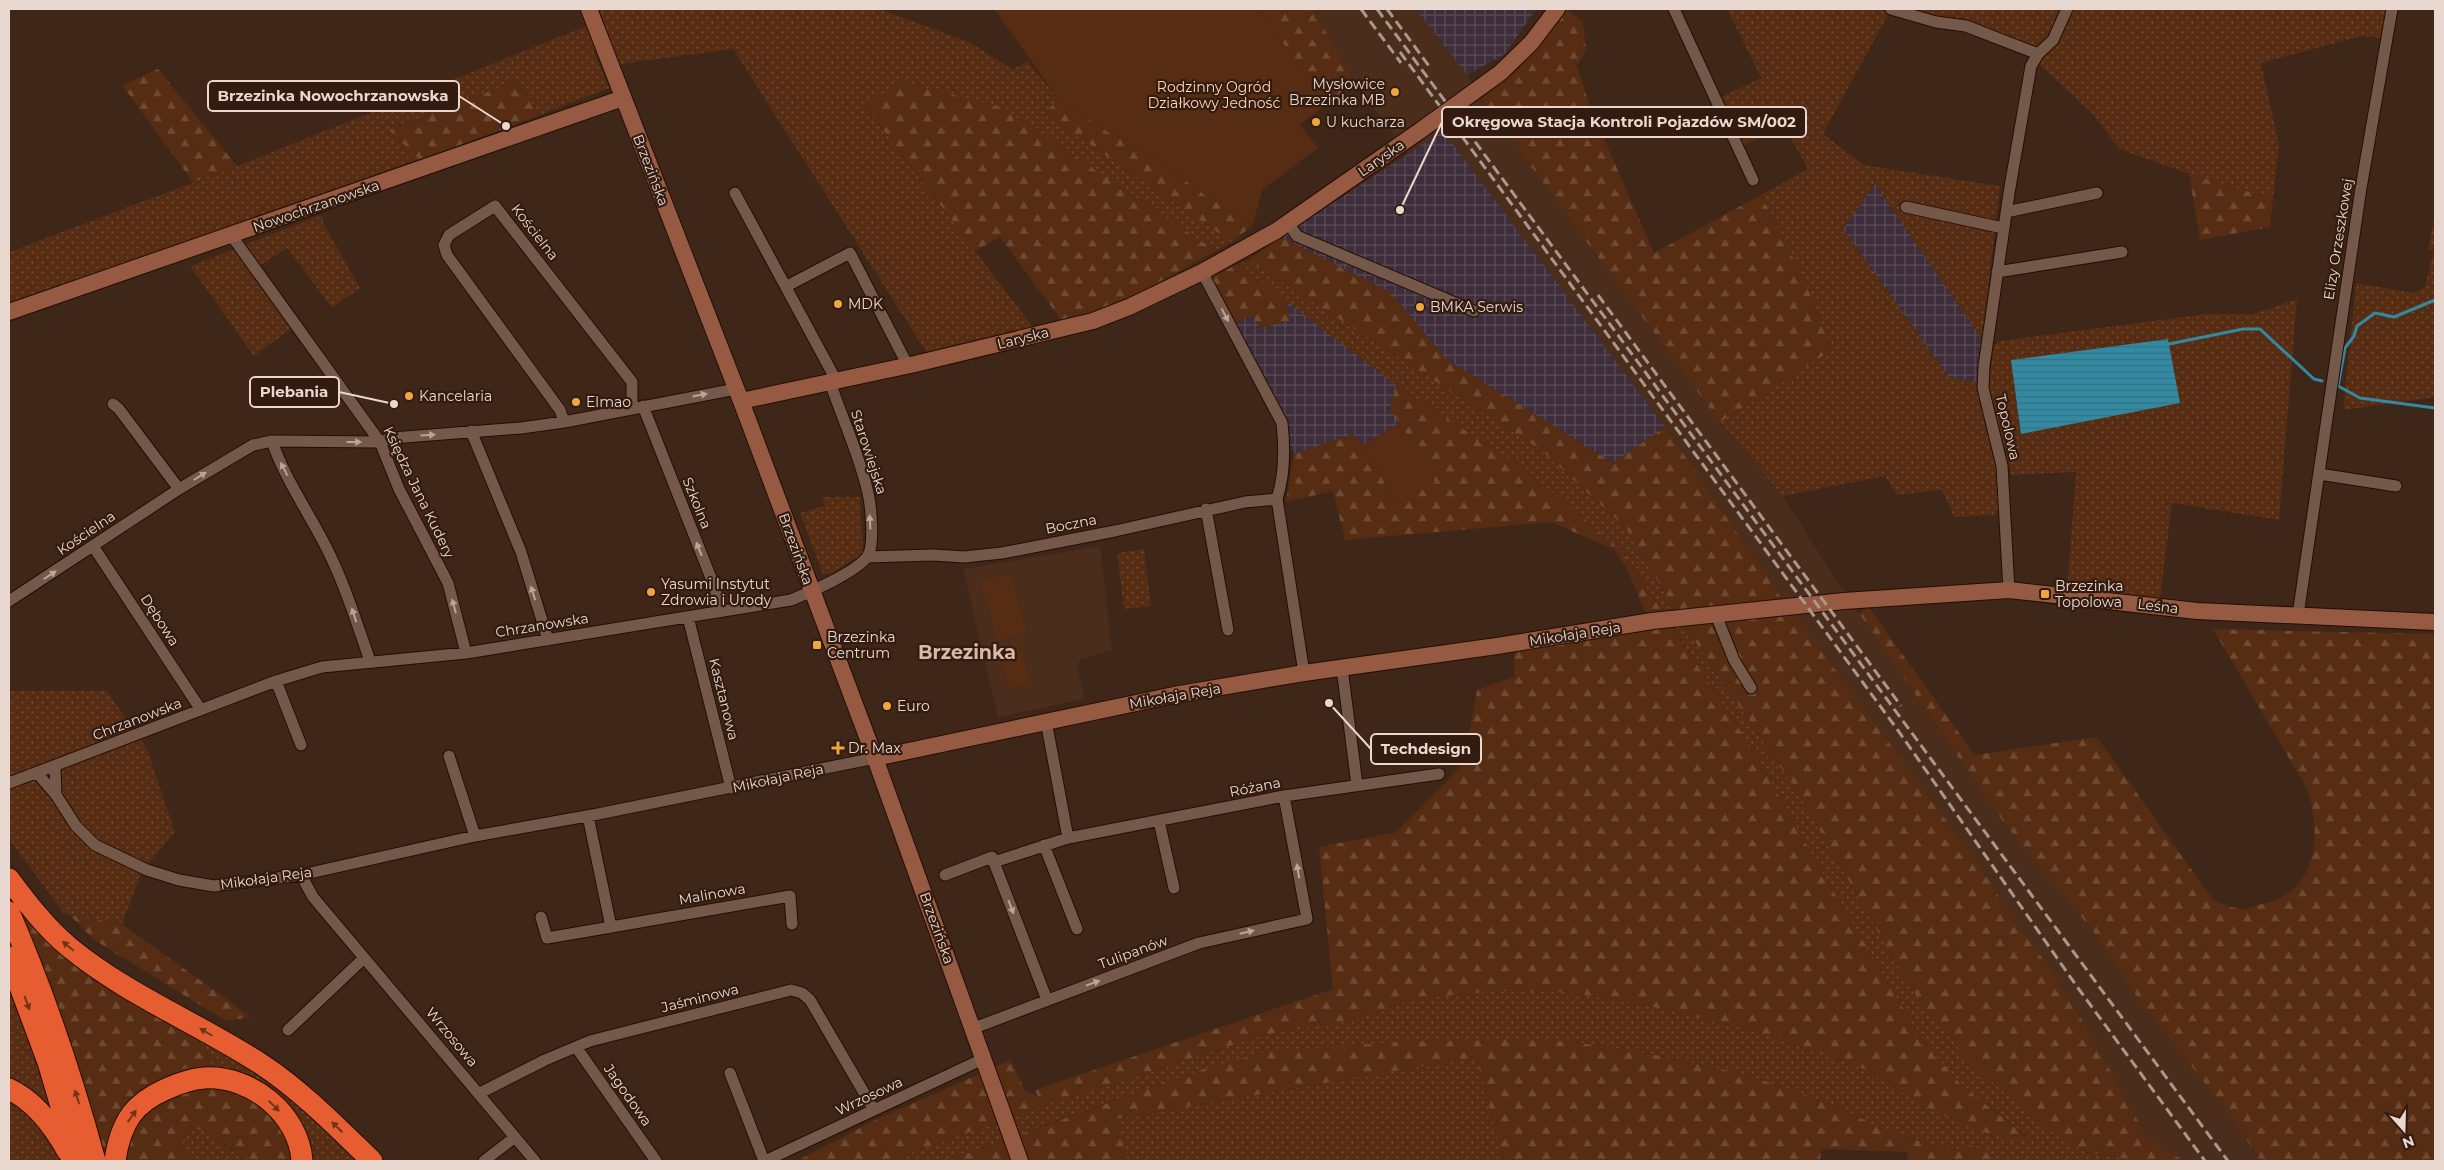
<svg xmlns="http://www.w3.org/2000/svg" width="2444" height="1170" viewBox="0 0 2444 1170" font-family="Montserrat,sans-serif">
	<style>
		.built { fill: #4b2d1c }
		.industrial { fill: url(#industrial-grid) }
		.grass { fill: url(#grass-dots); fill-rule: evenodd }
		.forest { fill: url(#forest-firs) }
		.garden { fill: #562c12 }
		.water { fill: url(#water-rules) }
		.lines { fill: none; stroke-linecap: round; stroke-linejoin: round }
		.stream { stroke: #328aa2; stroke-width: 3 }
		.street-casing { stroke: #240e03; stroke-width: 13 }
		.secondary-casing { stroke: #240e03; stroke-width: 18 }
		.highway-casing { stroke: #240e03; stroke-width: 23 }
		.street { stroke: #74594a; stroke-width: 11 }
		.secondary { stroke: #965a42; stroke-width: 16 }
		.highway { stroke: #e65d31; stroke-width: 21 }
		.rail { stroke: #aa978d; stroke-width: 3; stroke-dasharray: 10 5; stroke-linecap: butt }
		.secondary-bridge-casing { stroke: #240e03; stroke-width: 18; stroke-linecap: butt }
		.secondary-bridge { stroke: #965a42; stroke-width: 16 }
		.oneway { fill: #baa59a }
		.oneway2 { fill: #72331b }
		.poi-dot { fill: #eea73d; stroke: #331c0f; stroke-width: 2 }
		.labels { text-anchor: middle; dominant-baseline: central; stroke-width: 4.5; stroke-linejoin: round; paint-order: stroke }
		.poi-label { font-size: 14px; fill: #e8d8d0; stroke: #331c0f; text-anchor: start }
		.park-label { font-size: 14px; fill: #ffd5be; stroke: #331c0f }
		.street-label { font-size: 14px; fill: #e8d8d0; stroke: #331c0f }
		.district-label { font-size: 19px; font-weight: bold; fill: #d8b9a9; stroke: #331c0f }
		.leader { fill: none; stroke: #e8d8d0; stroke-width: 2 }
		.callout-dot { fill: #e8d8d0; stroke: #331c0f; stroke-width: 2 }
		.callout { fill: #331c0f; stroke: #e8d8d0; stroke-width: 2 }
		.callout-label { font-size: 15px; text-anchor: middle; font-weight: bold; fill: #e8d8d0 }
	</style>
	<defs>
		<pattern id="industrial-grid" width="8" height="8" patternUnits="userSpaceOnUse" patternTransform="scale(1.25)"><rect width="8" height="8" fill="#3e2e3b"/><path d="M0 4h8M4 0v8" fill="none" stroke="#5a4c56"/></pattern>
		<pattern id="grass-dots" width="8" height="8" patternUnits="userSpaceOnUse" patternTransform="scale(1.25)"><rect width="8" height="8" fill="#562c12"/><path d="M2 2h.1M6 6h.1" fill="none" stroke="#6e4a33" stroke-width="1.8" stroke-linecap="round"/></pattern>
		<pattern id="forest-firs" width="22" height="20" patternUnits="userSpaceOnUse" patternTransform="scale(1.25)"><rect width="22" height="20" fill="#562c12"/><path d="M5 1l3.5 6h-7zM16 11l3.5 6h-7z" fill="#6e4a33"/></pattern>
		<pattern id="water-rules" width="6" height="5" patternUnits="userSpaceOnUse" patternTransform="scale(1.25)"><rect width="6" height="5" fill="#328aa2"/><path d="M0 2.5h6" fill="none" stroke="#39707f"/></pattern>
	</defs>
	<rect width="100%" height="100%" fill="#3e2619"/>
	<path class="built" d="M1313,9h103l51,66 14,24 239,323 63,74 55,87 168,243 87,105 44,66 89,113 35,51h-77l-37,-24 -59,-107 -33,-55 -40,-54 -44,-67 -187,-252 -119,-175 -222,-295 -35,22 -54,-72z
		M1100,546l12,104 -32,10 -3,7 8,32 -87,18 -35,-148z"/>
	<path class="industrial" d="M1416,9h120l-31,45 -38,21z
		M1443,131l222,296 -52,36 -167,-104 -56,-67 -109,-55z
		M1875,184l107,155 -5,44 -28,-6 -106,-148z
		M1287,301l109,84 -6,26 10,12 -37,22 -10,-11 -59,20 -60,-129 16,-10 39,6z"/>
	<path class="grass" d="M599,9h281l91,34 42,27 14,-9 32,39 -14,14 187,128 -16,9 -215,-144 -137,-2 169,222 -106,26 -194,-304 -113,15 -8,-21 -19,7 16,38 -69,27 -24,-34 -127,49 31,30 -411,143v-51l228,-86 347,-139 21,-1z
		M1727,9h164l-68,125 41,31 136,21 -18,153 -107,-155 -32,45 106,148 28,6c8,32 31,102 19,132l-42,2 -12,-27 -45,5 -12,-19 -102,20 -63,-74 112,-73 -27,-67 -44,-87 47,-26 -24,-43 -40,19 -23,-48 40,-19z
		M1904,9h483l-5,29 -20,-2 -101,27 18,82 -6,54 -84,-25 -70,-25 -26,-35 -53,-49 -4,-7z
		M2435,214v183l-92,13 13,-127 58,10 11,-6 9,-37h-6z
		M322,215l1,8 37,65 -28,20 -45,-60 -28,18 41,56 -46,34 -64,-90z
		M1248,260l292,189 85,78 59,98 116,171 111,193 60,74 68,60 46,29 57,9h-140l-31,-16 -13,5 -39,-9 -39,-13 -37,-19 -95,-34 -93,-20 -86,-14h-160l-55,6 -239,53 -170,61h-57l146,-52 230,-74 90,-16 60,-20 82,-8 73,1 101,18 88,22 104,36 67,40 100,29 -66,-50 -41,-47 -106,-178 -61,-109 -130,-199 -102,-86 -127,-83 -158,-121z
		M2297,299l-18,221 -107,-17 -12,95 -93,-8 9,-118 -64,3 -24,-87 6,-43 6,-4 207,-27h46zM2168,339l12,64 -169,-43z
		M822,497h38l3,57 -34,20h-6l-23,-61 25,-7z
		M1144,549l7,57 -27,3 -7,-56z
		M9,691h98l40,58 28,83 -33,39 -20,53 -58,-10 -55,-75z
		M9,983l7,16 36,114 -43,-29z
		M203,1036l66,39 95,86h-56l-136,-81z
		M1476,1057l28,104h-376l-13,-42z
		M9,1095c21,16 43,41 52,66h-52z
		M190,1126l13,4 28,20 27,11h-67l-13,-15 8,-6z"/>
	<path class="forest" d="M1258,9h55l41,73 -27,22z
		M1566,9l17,12 3,30 -9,14 12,39 65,149 107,-58 44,87 27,68 -112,72 -239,-323 38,-30z
		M158,69l79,97 -44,16 -71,-97z
		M516,81l24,34 -120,45 -31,-30z
		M903,82l98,25 215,144 -96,52 -58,18 -62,-84 -25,14 -111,-147z
		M1059,100l49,32 40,21 57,42 48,30 -21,17 -188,-129z
		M2189,174l84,25 -3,28 -70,13z
		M1281,237l109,55 56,67 167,104 52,-36 119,175 -108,9 -51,-84 -85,-78 -292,-189z
		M1238,264l49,37 2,20 -28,7 -11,-13 -16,10 -24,-47z
		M1396,385l127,83 53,44 49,42 36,56 -15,3 -19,-44 -12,-19 -64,-28 -206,18 -12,-49 -47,11 8,-48 59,-20 10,11 34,59 3,-81 -10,-11z
		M1869,608l106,147 122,-18 117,164c8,2 17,7 26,8 6,1 15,-3 22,-5 56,-11 61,-71 44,-117l-93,-158 222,5v527h-174l-35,-51 -89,-113 -44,-66 -87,-105 -147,-213z
		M1795,615l176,239 44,67 40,54 33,55 59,107 37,24h-42l-57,-9 -46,-29 -68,-60 -60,-74 -111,-193 -116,-171z
		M1672,627l83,126 61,109 106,178 41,47 66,51 -9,4 -50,-14 -41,-20 -67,-40 -104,-36 -88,-22 -101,-18 -73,-1 -82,8 -60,20 -90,16 -230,74 -146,52h-91l78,-41 136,-60 14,31 13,6 -3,-7 298,-101 -14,-142 78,-15 67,-69 13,-73 37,-13 1,-27z
		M15,902l188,134 -6,8 12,6 8,10 -38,10 -75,91 -53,-171z
		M70,915l52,9 129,93 -25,4 -133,-82z
		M1503,1040l66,1 86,14 93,20 95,34 37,19 39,13 39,9 13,-5 31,16h-94l-1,-9 -86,-3 -1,12h-316l-28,-104 -360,62 12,42h-183l256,-91 64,-18 144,-11z
		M237,1088l42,32 17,41c-12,0 -28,3 -40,0 -25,-8 -42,-28 -66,-35l-4,14 -8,6 13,15h-72l11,-36 46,-36z"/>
	<path class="garden" d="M994,9h264l69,95 -27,20 18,24 -56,42 -9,35 -48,-30 -57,-42 -40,-21 -49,-32z
		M1400,423l35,59 -38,22 -34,-59z
		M1010,573l17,60 -29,8 -18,-59z
		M1019,641l12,42 -22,6 -13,-41z"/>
	<path class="water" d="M2168,339l12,64 -159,31 -10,-74z"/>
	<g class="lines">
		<path class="stream" d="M2435,300l-41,17 -19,-4 -18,13 -3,10 -9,12 -7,38 22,12 75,10
			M2169,344l74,-15h17l54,50 8,2"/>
		<g class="street-casing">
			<path id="street" d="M1674,9l79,171
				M1891,9l45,13 30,4 72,28
				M735,193l101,187
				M1906,207l97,21
				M2006,212l91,-19
				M1288,223l9,13 177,75
				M231,235l149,207 19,47 49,94 18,70
				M1202,272l80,151c3,27 3,51 -5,76l27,174
				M1997,272l125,-20
				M787,286l63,-33 58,113
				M113,404l6,5 60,80
				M643,406l70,177 9,28
				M564,422l-4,-12 -113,-155 -3,-10 5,-10 46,-29 137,176v26
				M471,431l50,121 27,88
				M272,441c12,36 35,69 52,102 20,38 32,78 46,118
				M2319,474l77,12
				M1206,509l22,121
				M93,546l108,164
				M867,557l66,-2 31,2 38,-4 113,-22 130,-29 32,-3
				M2009,590l-7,-124 -19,-78 1,-22 25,-173 22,-127 7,-12 15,-14 14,-31
				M9,601l170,-112 74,-44 19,-4 108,1 12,-4 129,-10 43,-6 172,-33
				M1716,615l18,45 17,28
				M2298,615l63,-427 31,-179
				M688,617l43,171
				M1342,668l15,117
				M276,681l25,64
				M1046,721l22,117
				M449,756l26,80
				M55,767l1,28
				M37,773l19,22 20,31 19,19 52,25 32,10 35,6 87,-11 174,-39 123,-22 277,-56
				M9,783l267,-102 46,-14 144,-14 325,-53c18,-7 65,-28 76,-43 8,-10 4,-51 1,-64 -8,-37 -26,-75 -38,-111
				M1159,821l15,67
				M1044,845l33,84
				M994,862l74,-24 216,-42 155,-22
				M301,875l12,22 222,264
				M945,875l47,-18 55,143
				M541,917l6,21 64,-11 -23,-111
				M611,927l179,-31 2,28
				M974,1028l225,-85 108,-24 -23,-123
				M288,1030l76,-72
				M576,1047l80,114
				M730,1073l34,88
				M480,1093l65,-33 45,-19 201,-51 11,3 8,7 64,110
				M484,1161l31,-24
				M765,1161l220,-103"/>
		</g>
		<g class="secondary-casing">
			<path id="secondary" d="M589,9l152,392 134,357 145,403
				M1500,73l31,-30 26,-34
				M9,312l614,-214
				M741,401l174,-37 178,-43 36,-14 73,-35 74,-41 145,-101
				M875,758l299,-63 130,-22 193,-27 155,-25 192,-20 165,-11 188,21 238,11"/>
		</g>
		<g class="highway-casing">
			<path id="highway" d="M9,879c18,24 37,49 60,68 58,48 129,76 192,117 41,27 76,63 111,97
				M9,912c35,81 63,164 86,249
				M9,957l39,105 29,99
				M9,1089c26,12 45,38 59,63
				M115,1161c2,-15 7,-33 16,-46 8,-11 22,-20 33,-25 13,-6 27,-11 40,-12 47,-3 95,36 98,83"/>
		</g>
		<use href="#street" class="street"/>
		<use href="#secondary" class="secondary"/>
		<use href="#highway" class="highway"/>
		<path class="rail" d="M1361,9l40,54
			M1377,9l851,1152
			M1387,9l42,57
			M1400,52l497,677 181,259 127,173
			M1598,295l303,411"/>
		<g class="secondary-bridge-casing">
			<path id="secondary-bridge" d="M1421,130l79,-57"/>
		</g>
		<use href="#secondary-bridge" class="secondary-bridge"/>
	</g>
	<defs><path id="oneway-solid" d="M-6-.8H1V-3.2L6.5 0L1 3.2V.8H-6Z" transform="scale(1.25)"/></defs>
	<g class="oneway">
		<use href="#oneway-solid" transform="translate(1225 315) rotate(62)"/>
		<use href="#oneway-solid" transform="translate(700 395) rotate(-11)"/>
		<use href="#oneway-solid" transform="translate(428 435) rotate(-4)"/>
		<use href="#oneway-solid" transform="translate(354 442)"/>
		<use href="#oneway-solid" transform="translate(284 469) rotate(-118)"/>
		<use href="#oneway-solid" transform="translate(200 476) rotate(-32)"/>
		<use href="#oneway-solid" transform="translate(870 522) rotate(-93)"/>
		<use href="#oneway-solid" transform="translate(699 549) rotate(-112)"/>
		<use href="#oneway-solid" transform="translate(50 575) rotate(-33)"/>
		<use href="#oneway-solid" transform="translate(533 593) rotate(-107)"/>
		<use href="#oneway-solid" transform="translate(454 606) rotate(-105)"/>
		<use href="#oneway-solid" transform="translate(354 615) rotate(-108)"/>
		<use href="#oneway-solid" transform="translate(1298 871) rotate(-100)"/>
		<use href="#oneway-solid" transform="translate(1011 907) rotate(69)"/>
		<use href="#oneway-solid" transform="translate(1247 932) rotate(-13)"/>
		<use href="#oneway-solid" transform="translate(1093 983) rotate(-20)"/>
	</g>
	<g class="oneway2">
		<use href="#oneway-solid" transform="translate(68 946) rotate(-140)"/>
		<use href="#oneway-solid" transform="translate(27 1003) rotate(70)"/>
		<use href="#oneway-solid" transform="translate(206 1032) rotate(-150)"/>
		<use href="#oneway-solid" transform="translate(77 1097) rotate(-107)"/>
		<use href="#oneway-solid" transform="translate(274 1106) rotate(45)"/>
		<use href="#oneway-solid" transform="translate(132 1116) rotate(-55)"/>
		<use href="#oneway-solid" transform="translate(337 1127) rotate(-136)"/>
	</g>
	<g class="poi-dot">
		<circle cx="1395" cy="92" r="5"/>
		<circle cx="1316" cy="122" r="5"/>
		<circle cx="838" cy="304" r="5"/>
		<circle cx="1420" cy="307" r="5"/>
		<circle cx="409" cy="396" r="5"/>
		<circle cx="576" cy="402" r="5"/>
		<circle cx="651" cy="592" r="5"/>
		<rect x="2040" y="589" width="10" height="10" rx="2.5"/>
		<rect x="812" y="640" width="10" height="10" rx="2.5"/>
		<circle cx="887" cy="706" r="5"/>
		<path d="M835.5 740.5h5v5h5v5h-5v5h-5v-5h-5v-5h5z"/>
	</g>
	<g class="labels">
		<g class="poi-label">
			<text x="1385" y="84" text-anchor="end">Mysłowice<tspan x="1385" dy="16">Brzezinka MB</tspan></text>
			<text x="1326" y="122">U kucharza</text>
			<text x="848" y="304">MDK</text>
			<text x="1430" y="307">BMKA Serwis</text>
			<text x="419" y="396">Kancelaria</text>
			<text x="586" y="402">Elmao</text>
			<text x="661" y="584">Yasumi Instytut<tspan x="661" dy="16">Zdrowia i Urody</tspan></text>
			<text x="2055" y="586">Brzezinka<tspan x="2055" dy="16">Topolowa</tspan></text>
			<text x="827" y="637">Brzezinka<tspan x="827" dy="16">Centrum</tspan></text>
			<text x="897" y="706">Euro</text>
			<text x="848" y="748">Dr. Max</text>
		</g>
		<g class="park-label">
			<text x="1214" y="87">Rodzinny Ogród<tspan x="1214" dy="16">Działkowy Jedność</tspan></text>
		</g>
		<g class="street-label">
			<text transform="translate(1381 158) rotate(-35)">Laryska</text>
			<text transform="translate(651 170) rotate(69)">Brzezińska</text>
			<text transform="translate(316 206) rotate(-19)">Nowochrzanowska</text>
			<text transform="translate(535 232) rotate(52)">Kościelna</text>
			<text transform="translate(2338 239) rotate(-81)">Elizy Orzeszkowej</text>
			<text transform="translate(1023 338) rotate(-14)">Laryska</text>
			<text transform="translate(2008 427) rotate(77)">Topolowa</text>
			<text transform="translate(869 452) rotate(72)">Starowiejska</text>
			<text transform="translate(419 492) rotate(64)">Księdza Jana Kudery</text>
			<text transform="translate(697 503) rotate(68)">Szkolna</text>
			<text transform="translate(1071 524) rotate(-11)">Boczna</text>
			<text transform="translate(86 533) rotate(-34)">Kościelna</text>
			<text transform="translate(796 549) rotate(70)">Brzezińska</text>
			<text transform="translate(2158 606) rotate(7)">Leśna</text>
			<text transform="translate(160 620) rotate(57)">Dębowa</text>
			<text transform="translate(542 625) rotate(-9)">Chrzanowska</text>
			<text transform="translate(1575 634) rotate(-9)">Mikołaja Reja</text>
			<text transform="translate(1175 696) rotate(-10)">Mikołaja Reja</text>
			<text transform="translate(724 699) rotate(76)">Kasztanowa</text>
			<text transform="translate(137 719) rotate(-21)">Chrzanowska</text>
			<text transform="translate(778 778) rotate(-12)">Mikołaja Reja</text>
			<text transform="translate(1255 787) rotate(-11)">Różana</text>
			<text transform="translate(266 878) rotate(-8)">Mikołaja Reja</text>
			<text transform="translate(712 894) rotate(-10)">Malinowa</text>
			<text transform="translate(937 928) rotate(70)">Brzezińska</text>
			<text transform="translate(1133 952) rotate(-20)">Tulipanów</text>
			<text transform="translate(700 998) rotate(-14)">Jaśminowa</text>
			<text transform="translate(452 1037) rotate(50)">Wrzosowa</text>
			<text transform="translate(628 1095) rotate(55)">Jagodowa</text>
			<text transform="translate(869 1096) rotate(-25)">Wrzosowa</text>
		</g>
		<g class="district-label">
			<text x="967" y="652">Brzezinka</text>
		</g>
	</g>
	<path class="leader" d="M506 126L459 96M1400 210L1442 122M394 404L339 392M1329 703L1371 749"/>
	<g class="callout-dot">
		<circle cx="506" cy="126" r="5"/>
		<circle cx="1400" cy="210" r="5"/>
		<circle cx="394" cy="404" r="5"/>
		<circle cx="1329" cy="703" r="5"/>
	</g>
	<g class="callout">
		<rect x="208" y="81" width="251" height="30" rx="5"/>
		<rect x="1442" y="107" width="364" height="30" rx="5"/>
		<rect x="250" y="377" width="89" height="30" rx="5"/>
		<rect x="1371" y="734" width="110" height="30" rx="5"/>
	</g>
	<g class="callout-label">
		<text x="333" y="101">Brzezinka Nowochrzanowska</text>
		<text x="1624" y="127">Okręgowa Stacja Kontroli Pojazdów SM/002</text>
		<text x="294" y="397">Plebania</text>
		<text x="1426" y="754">Techdesign</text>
	</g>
	<rect width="2444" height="1170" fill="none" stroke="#e8d8d0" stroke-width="20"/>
	<g transform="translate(2404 1130) rotate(160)" stroke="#331c0f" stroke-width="4" paint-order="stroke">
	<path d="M0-4L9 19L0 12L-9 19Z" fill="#e8d8d0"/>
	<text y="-8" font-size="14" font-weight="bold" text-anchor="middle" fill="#e8d8d0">N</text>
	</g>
</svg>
